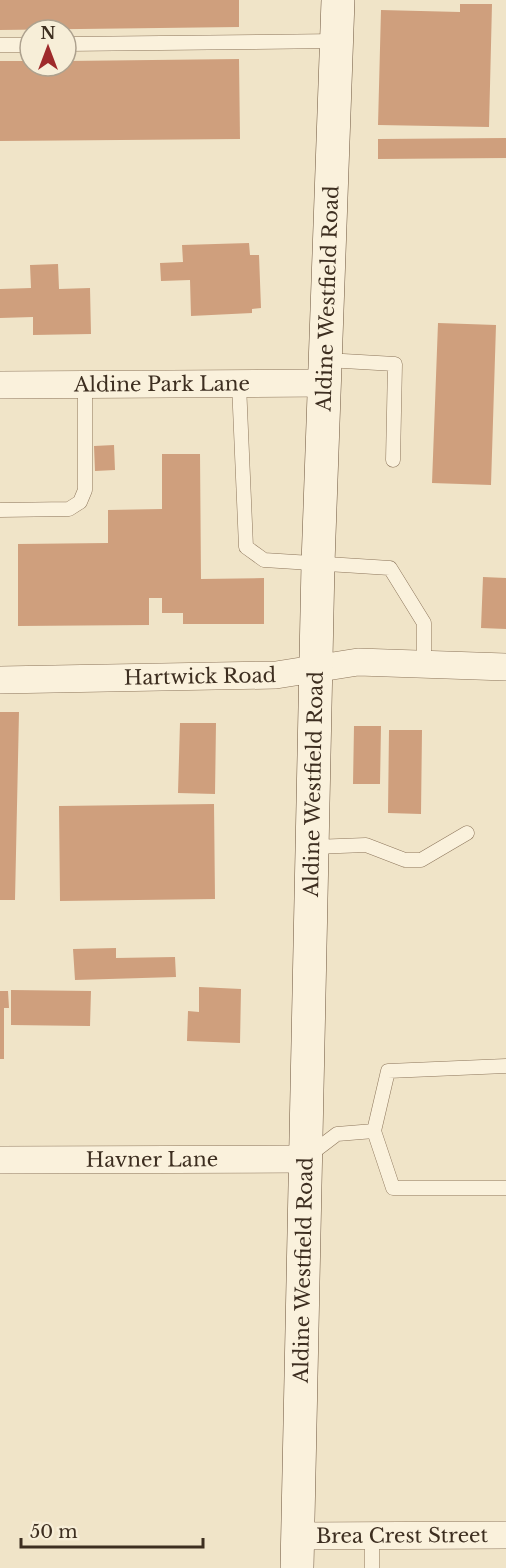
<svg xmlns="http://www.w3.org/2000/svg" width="506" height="1568" viewBox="0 0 506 1568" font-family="'Libre Baskerville',serif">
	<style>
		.building { fill: #cf9f7d }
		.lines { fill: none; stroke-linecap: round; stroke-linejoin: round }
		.service-casing { stroke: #8d765c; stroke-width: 15 }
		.minor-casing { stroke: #8d765c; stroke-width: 28 }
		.secondary-casing { stroke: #6f573f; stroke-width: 34 }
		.service { stroke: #faf1dc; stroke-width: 14 }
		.minor { stroke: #faf1dc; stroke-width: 27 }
		.secondary { stroke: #faf1dc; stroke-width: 33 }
		.labels { text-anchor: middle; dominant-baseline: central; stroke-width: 5; stroke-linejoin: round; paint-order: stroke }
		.street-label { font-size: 20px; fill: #3d2e20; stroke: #f7eed8 }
	</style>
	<rect width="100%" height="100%" fill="#f0e4c8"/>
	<path class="building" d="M0,0h239v27l-239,3z
		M460,4h32l-3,123 -111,-2 3,-115 79,2z
		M239,59l1,80 -240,2v-80h30v5h36v-5z
		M506,138v20l-128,1v-20z
		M249,243l1,12h9l2,53 -9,1v4l-61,3 -1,-36 -29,1 -1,-18 23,-1 -1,-17z
		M58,264l1,25 31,-1 1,46 -58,1v-18l-33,1v-29l31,-1 -1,-23z
		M438,323l58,2 -5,160 -59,-2z
		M114,445l1,25 -20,1 -1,-25z
		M162,454h38l1,125 63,-1v46h-81v-11h-21v-15h-13v27l-131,1v-82l90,-1v-33l54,-1z
		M483,577l23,1v51l-25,-1z
		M0,712h19l-4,188h-15z
		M180,723h36l-1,71 -37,-1z
		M354,726h27l-1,58h-27z
		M389,730h33l-1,84 -33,-1z
		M214,804l1,95 -155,2 -1,-95z
		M116,948v10l59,-1 1,20 -101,3 -2,-31z
		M199,987l42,2 -1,54 -53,-2 1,-30 11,1z
		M11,990l80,1 -1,35 -79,-1z
		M0,991h8l1,17h-5v51h-4z"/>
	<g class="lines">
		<g class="service-casing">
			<path id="service" d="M66,44l271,-3
				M0,45h30
				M326,360l69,4 -2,96
				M239,384l7,163 18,13 126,8 34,55v40
				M0,510l69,-1 11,-7 5,-12v-105
				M313,847l53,-2 39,15h16l46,-27
				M506,1066l-118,5 -14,60 19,57h113
				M308,1156l29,-22 37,-3
				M372,1536v32"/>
		</g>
		<g class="minor-casing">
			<g id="minor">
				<path id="s1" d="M0,385l325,-2"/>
				<path id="s2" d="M0,680l276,-5 82,-13 148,5"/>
				<path id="s3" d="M0,1160l304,-1"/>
				<path id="s4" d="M297,1536l209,-1"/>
			</g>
		</g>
		<g class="secondary-casing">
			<g id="secondary">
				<path id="s5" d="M297,1568l21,-1004 20,-564"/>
			</g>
		</g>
		<use href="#service" class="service"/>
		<use href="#minor" class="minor"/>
		<use href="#secondary" class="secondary"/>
	</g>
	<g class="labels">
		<g class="street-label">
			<text stroke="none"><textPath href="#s5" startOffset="1270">Aldine Westfield Road</textPath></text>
			<text stroke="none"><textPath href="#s1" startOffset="162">Aldine Park Lane</textPath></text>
			<text stroke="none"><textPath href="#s2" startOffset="200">Hartwick Road</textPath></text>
			<text stroke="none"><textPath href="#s5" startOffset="784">Aldine Westfield Road</textPath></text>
			<text stroke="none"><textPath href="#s3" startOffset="152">Havner Lane</textPath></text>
			<text stroke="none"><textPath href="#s5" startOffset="298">Aldine Westfield Road</textPath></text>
			<text stroke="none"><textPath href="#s4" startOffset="105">Brea Crest Street</textPath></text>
		</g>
	</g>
	<g transform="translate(48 48)"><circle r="28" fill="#f7eed8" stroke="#ada18e" stroke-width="1.5"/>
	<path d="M0-4.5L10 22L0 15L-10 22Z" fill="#9e2a2b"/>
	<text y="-9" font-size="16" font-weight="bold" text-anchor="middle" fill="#3d2e20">N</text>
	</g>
	<path d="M21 1538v9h182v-9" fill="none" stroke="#3d2e20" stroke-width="3"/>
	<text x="30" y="1538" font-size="18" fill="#3d2e20" stroke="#f7eed8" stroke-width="4.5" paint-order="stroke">50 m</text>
</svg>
